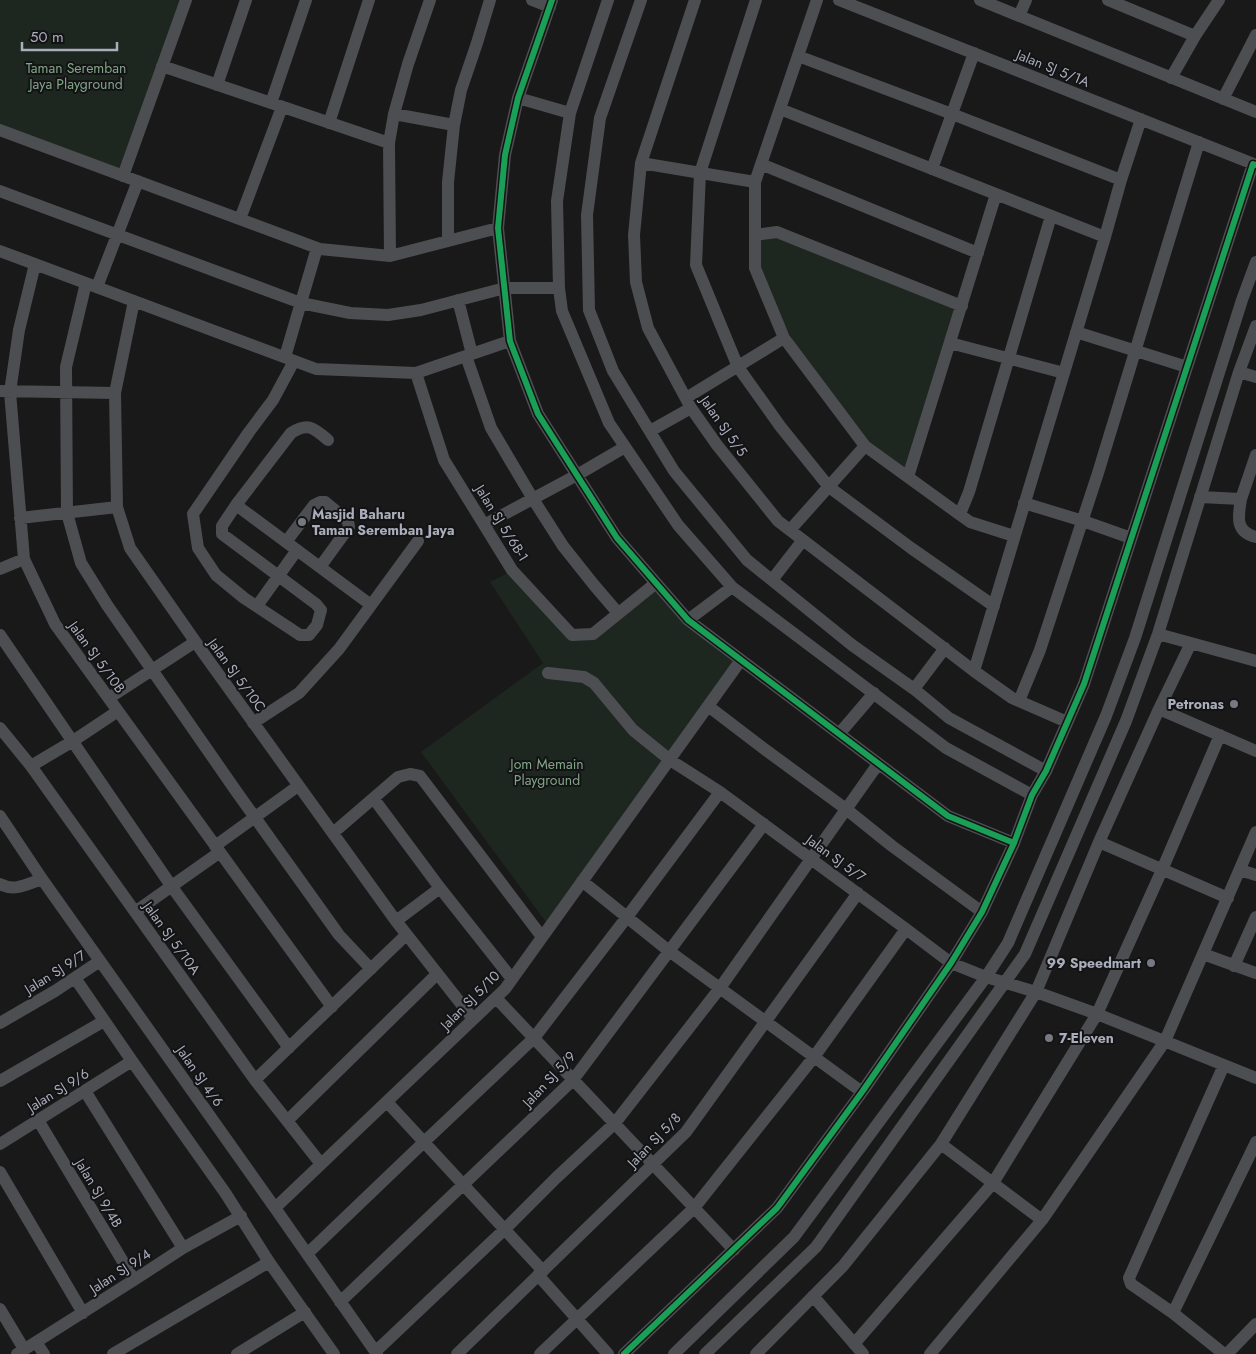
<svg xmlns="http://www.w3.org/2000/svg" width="1256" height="1354" viewBox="0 0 1256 1354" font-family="Jost,sans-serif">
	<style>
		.green { fill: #1e2620 }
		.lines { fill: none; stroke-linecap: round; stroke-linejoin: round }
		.minor { stroke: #4d4e52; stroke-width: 12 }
		.cycleway-casing { stroke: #131315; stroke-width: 9 }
		.cycleway { stroke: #1a9f57; stroke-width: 6 }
		.poi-dot { fill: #777982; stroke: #131315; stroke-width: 2 }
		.labels { text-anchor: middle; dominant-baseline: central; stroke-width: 4; stroke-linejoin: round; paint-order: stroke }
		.park-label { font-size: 14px; fill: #80a586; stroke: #131315 }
		.street-label { font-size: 14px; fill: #aaadba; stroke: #131315 }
		.poi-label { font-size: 14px; font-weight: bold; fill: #aaadba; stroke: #131315; text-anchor: start }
	</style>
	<rect width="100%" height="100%" fill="#191919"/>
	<path class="green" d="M0,0h183l-61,174 -122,-46z
		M777,233l182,74 -52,167 -41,-29 -65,-87 -44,-90v-31z
		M510,572l61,66 23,-2 61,-50 82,75 -189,264 -127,-173 122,-89 -53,-81z"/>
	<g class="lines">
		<path class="minor" d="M532,0l18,7
			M552,0l-34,98 -13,57 -7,73 12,113 28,73 79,124 71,82 260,196 66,27
			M608,0l-38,113 -13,88 2,87 3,23 47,112 69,102 54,62 214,161 86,47
			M641,0l-41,118 -13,97 2,95 24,61 61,100 73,89 105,85 62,44 35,29 97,53
			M695,0l-54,163 -7,72 2,47 12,46 43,80 26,37 61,76 196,150 38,27 55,24
			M756,0l-56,173 -4,92 42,102 42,59 49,61 82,61 83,58
			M817,0l-62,182v86l29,70 81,108 105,76 44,14
			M839,0l417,165
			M980,0l276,112
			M1108,0l87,36
			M1019,16l7,-16
			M798,56l154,58 169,66
			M162,66l227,77
			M1171,78l24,-42 24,-36
			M217,85l29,-85
			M518,98l52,15
			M1223,99l33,-64
			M271,103l35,-103
			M780,109l325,128
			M394,114l60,11
			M329,123l40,-123
			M0,130l320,119 70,7 108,-28
			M641,163l114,19
			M761,164l217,89
			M932,169l42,-116
			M123,176l63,-176
			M0,191l301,112 49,10 38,2 33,-5 84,-22h54
			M240,219l42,-112
			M755,235l22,-3 185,74
			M448,241v-59l6,-57 7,-35 16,-47 13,-43
			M0,251l316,118 100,4 94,-32
			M390,256l-1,-113 5,-29 14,-50 22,-64
			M35,264l-16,66 -9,62 14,167 31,65 277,383
			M86,283l-20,84 1,146 14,50 26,42 129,186 103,144 32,34
			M97,287l41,-106
			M458,300l14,54
			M134,301l-19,92 2,114 13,41 74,106 192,267 77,98
			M1076,332l111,35
			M950,343l114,30
			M466,356l25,72 42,71 30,47 31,39 24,28
			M285,357l32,-109
			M294,361l-21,39 -24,32 -56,82 5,34 18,27 28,23 56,37h9l8,-10 4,-15 -5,-6 -94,-70v-8l14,-21 55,-72c17,-11 23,-5 37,7
			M1239,372l17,5
			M416,373l28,87 68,110 60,65 21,-1 63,-51
			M0,391l115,2
			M686,398l98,-60
			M650,431l41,-23
			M908,477l88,-283
			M1200,497l41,2c-3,18 -6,33 15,38
			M1241,499l15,-44
			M1024,503l59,18 48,17
			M236,505l135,100
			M960,514l9,-22 82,-276
			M20,518l97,-11
			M484,525l93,-50 48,-28
			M790,530l75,-84
			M286,542l28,-37 6,-3h5l23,19 1,6 -29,40
			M0,569l24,-10
			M772,580l31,-40
			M257,606l40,-56
			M688,620l44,-33
			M1158,634l98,27
			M0,635l172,252 117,161
			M974,671l131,-434 16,-57 20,-61
			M548,673l36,4 10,6 39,47 37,30 50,32 186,137 45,34 35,14 50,15 61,22 159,64
			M914,689l31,-41
			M109,698l86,-56
			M1019,701l21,-51 58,-177 101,-331
			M708,706l55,42 83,61 46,37 90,66
			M1159,709l97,42
			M253,723l46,-30 40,-44 79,-108
			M0,728l31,38 224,314 66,84
			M839,734l35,-41
			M31,766l42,-25 45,-30
			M374,799l66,89 72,91
			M0,816l42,63 233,329 102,146
			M333,833l65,-56 12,-3 10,2 122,161
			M1099,842l129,56
			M215,846l83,-60
			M1240,870l16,5
			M582,881l87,70 193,141
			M0,884c15,8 27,0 42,-5
			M135,912l85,-60
			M396,921l44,-33
			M1203,954l53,19
			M1234,966l22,-49
			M75,978l57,83 94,133 43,68 65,92
			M496,998l238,252
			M0,1023l55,-32 45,-30
			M1224,1065l-95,213 2,6 42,29 51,41
			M255,1080l151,-145
			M0,1081l104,-60
			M85,1091l98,157
			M387,1102l156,169
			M38,1120l96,160
			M287,1121l150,-147
			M0,1144l132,-83
			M941,1144l101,76
			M0,1172l83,141
			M275,1208l230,-219 236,-329
			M307,1254l117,-112 110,-104 93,-121 93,-125
			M538,1275l70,79
			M813,1296l50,58
			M340,1302l233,-222 191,-256
			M0,1309l24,40
			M1173,1313l83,-171
			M36,1342l8,12
			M854,1344l139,-161 104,-169 65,-144 58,-135
			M375,1352l130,-123 51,-51 59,-55 105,-135 158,-224
			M17,1354l117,-74 49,-32 58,-32
			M113,1354l156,-92
			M237,1354l68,-42
			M457,1354l229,-222 172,-239
			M540,1354l154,-146 120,-151 92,-128
			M624,1354l153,-146 85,-116 89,-129 31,-51 32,-69 18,-48 14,-24 38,-87 169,-520
			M674,1354l120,-117 192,-260 22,-34 98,-227 29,-78 107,-338 14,-38
			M705,1354l111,-107 209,-293 101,-233 32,-87 81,-262 17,-46
			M756,1354l87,-88 98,-122 95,-152 63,-150 60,-133 32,-66
			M930,1354l112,-134 123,-179 91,-209
			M1227,1354l29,-30"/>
		<g class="cycleway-casing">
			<path id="cycleway" d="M552,0l-34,98 -13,57 -7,73 12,113 28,73 79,124 71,82 260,196 66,27
				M624,1354l153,-146 85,-116 89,-129 31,-51 32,-69 18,-48 14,-24 38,-87 169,-520 3,1"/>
		</g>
		<use href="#cycleway" class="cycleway"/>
	</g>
	<g class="poi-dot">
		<circle cx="302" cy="522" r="5"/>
		<circle cx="1234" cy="704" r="5"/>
		<circle cx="1151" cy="963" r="5"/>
		<circle cx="1049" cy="1038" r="5"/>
	</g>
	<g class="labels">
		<g class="park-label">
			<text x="76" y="68">Taman Seremban<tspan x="76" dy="16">Jaya Playground</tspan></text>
			<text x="547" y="764">Jom Memain<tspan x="547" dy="16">Playground</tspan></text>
		</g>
		<g class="street-label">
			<text transform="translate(1053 68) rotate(22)">Jalan SJ 5/1A</text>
			<text transform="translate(724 426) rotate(55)">Jalan SJ 5/5</text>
			<text transform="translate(502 523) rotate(58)">Jalan SJ 5/6B-1</text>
			<text transform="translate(97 657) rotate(54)">Jalan SJ 5/10B</text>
			<text transform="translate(237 675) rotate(54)">Jalan SJ 5/10C</text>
			<text transform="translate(836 858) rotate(36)">Jalan SJ 5/7</text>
			<text transform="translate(172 938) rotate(54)">Jalan SJ 5/10A</text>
			<text transform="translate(55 972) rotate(-32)">Jalan SJ 9/7</text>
			<text transform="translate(470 1000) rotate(-45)">Jalan SJ 5/10</text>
			<text transform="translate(200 1076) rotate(55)">Jalan SJ 4/6</text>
			<text transform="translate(549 1079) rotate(-47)">Jalan SJ 5/9</text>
			<text transform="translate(58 1090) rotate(-32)">Jalan SJ 9/6</text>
			<text transform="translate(654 1140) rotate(-46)">Jalan SJ 5/8</text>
			<text transform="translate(99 1193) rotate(59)">Jalan SJ 9/4B</text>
			<text transform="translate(120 1271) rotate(-33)">Jalan SJ 9/4</text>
		</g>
		<g class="poi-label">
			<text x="312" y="514">Masjid Baharu<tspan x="312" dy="16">Taman Seremban Jaya</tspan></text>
			<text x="1224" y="704" text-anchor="end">Petronas</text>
			<text x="1141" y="963" text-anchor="end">99 Speedmart</text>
			<text x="1059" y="1038">7-Eleven</text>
		</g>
	</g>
	<path d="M22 42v8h95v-8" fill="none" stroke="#aaadba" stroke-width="2.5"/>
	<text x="30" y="42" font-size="15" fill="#aaadba" stroke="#131315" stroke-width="4" paint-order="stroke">50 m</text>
</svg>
